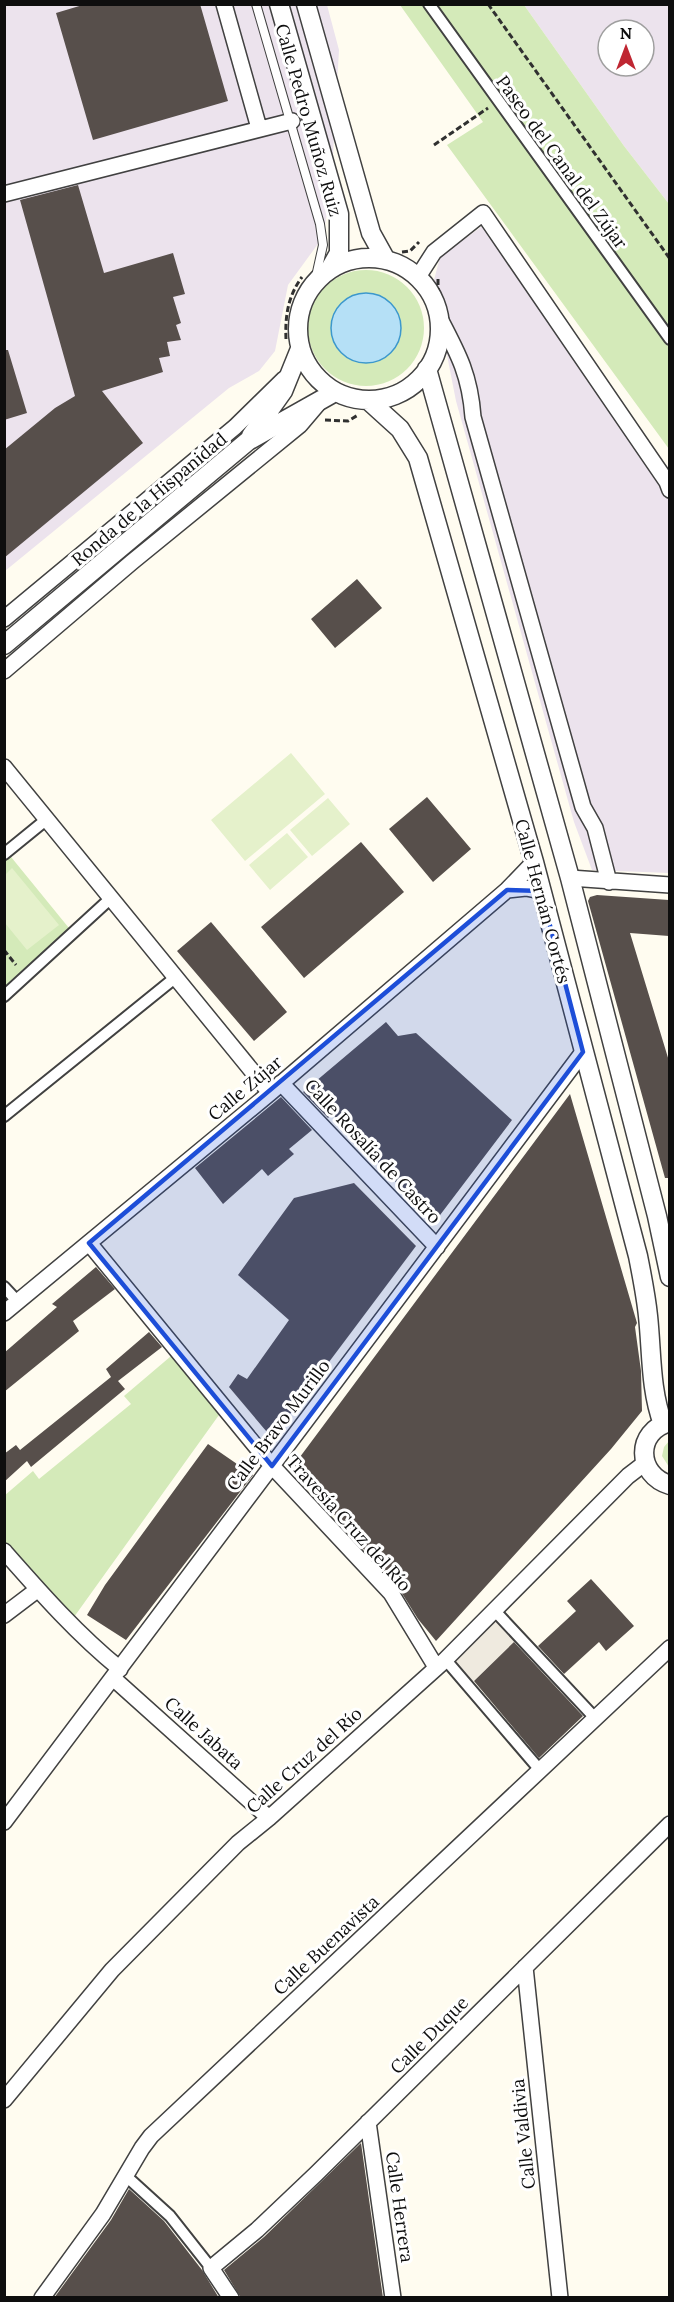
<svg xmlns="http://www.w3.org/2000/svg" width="674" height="2302" viewBox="0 0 674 2302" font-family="Lora,serif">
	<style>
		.industrial { fill: #ece3ed; fill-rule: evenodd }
		.green { fill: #d4eab9 }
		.pitch { fill: #e5f1cb }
		.plaza { fill: #efeadf }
		.water { fill: #b5e0f6; stroke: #3c98cd; stroke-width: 1.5 }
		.building { fill: #574f4b }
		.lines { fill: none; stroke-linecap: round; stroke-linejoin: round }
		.service-casing { stroke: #414141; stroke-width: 10 }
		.pedestrian-casing { stroke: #414141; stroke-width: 14 }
		.minor-casing { stroke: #414141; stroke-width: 18 }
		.tertiary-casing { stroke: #414141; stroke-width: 21 }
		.path { stroke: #303030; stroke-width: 3; stroke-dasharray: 6 3; stroke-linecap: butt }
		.service { stroke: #fff; stroke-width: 8 }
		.pedestrian { stroke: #fff; stroke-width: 10 }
		.minor { stroke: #fff; stroke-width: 15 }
		.tertiary { stroke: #fff; stroke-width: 18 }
		.marked { fill: #1d4ed8; fill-opacity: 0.2; stroke: #1d4ed8; stroke-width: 4.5; stroke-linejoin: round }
		.labels { text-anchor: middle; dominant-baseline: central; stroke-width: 6; stroke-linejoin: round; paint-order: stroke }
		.street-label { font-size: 18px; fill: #0e0e0e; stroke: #fff }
	</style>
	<rect width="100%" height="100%" fill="#fffcf0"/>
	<path class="industrial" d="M5,5h322l12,45 -8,140 -8,47 -35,48 -13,66 -16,20 -30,17 -224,183z
		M524,5h145v199l-45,-58zM608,30h36v36h-36z
		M492,219l177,250v404l-77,-3 -18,-48 -118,-421 -23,-117 7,-27z"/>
	<path class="green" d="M400,5h124l100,141 45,58v245l-222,-304 36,-23z
		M308 328a58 58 0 1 1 116 0a58 58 0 1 1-116 0Z
		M7,852l66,81 -68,63 -1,-142z
		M177,1351l47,57 -155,216 -64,-73 -1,-55 29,-25 6,8 92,-75 -7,-8z
		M669,1441v26l-7,-11 2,-9z"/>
	<path class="pitch" d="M291,753l34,41 -80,67 -34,-41z
		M328,798l22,26 -38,32 -22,-26z
		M287,833l21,24 -38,33 -21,-25z
		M12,868l47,57 -32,25 -22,-27v-48z"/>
	<path class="plaza" d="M494,1610l26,27 -52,49 -23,-26z"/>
	<path class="water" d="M331 328a35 35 0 1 1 70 0a35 35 0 1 1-70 0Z"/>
	<path class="building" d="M86,4h114l28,97 -135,39 -37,-127z
		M78,185l26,88 69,-20 12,41 -12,3 8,26 -5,2 5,15 -14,2 3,14 -11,2 4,14 -61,19 41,52 -139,115v-108l51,-42 20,-12 -55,-196z
		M4,350h4l19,63 -23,7z
		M357,579l25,29 -47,40 -24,-29z
		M427,797l44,52 -38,33 -44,-53z
		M361,842l43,50 -100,86 -43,-51z
		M597,895l72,5v36l-39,-3 39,128v117h-4l-77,-277 2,-4z
		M211,922l76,90 -33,29 -77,-90z
		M386,1022l12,14 18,-3 96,87 -78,103 -102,-109 -4,4 -25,-26z
		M570,1094l67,229 -2,4 6,44 1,40 -31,38 -175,192 -18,-22 -20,-32 -43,-47 -61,-75z
		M281,1097l31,33 -23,19 5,5 -26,22 -6,-7 -39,35 -28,-36z
		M354,1183l62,63 -144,192 -43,-51 9,-13 9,5 42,-59 -51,-45 56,-77z
		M96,1267l19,22 -42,32 6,10 -75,61v-39l53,-46 -5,-3z
		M149,1332l13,15 -44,34 7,8 -94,78 -4,-6 -23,21v-28l12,-9 4,5 91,-73 -5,-8z
		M208,1444l45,31 -127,165 -39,-25 18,-30z
		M591,1579l43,47 -28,25 -7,-9 -35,32 -26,-28 38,-35 -9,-10z
		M514,1642l69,74 -44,42 -65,-77z
		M361,2143l22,155h-142l-17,-28 40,-33z
		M129,2189l35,32 38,49 17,28h-165l57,-78z"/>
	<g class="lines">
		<g class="service-casing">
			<path id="service" d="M256,4l64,220 3,21 -8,36"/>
		</g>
		<g class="pedestrian-casing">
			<path id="pedestrian" d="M429,4l241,335
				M4,854l43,-35
				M4,996l107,-98
				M4,1116l172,-139
				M4,1287l14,15
				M494,1610l101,108
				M445,1659l95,111
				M126,2176l44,40 41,52"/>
		</g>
		<g class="minor-casing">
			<path id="minor" d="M224,4l35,124
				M4,194l288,-73
				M418,277l16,-25 49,-39 184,269 3,8
				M440,319c19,36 30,57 33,98l110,390 12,21 14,54
				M4,619l231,-192 49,-48
				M4,671l128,-109 168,-137 17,-20
				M4,767l266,326
				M570,878l100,7
				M507,890l19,-2 15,3
				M281,1083l156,164
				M89,1243l183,223 119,127 45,74
				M4,1313l266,-220 237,-203 27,-28
				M4,1551c37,42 72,82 116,118
				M4,1615l33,-25
				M113,1678l156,140
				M4,1822l579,-770
				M525,1967l35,331
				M4,2100l108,-130 126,-127 31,-25 174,-156 185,-186 17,-13
				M368,2122l25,176
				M42,2298l61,-84 39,-66 9,-12 519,-488
				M231,2298l-20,-30 46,-38 59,-56 354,-350"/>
		</g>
		<g class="tertiary-casing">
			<path id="tertiary" d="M279,4l60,210v39l-9,16
				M306,4l65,229 15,27
				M298 329a71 71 0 1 1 142 0a71 71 0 1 1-142 0Z
				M427,369l143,509 87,338 13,61
				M368,400l32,29 18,29 116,404 104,394c4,20 8,40 10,60 4,37 2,73 15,108
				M251,436l32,-45 17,-42
				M4,645l244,-204 87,-49
				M670,1422c-35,9 -34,53 0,63"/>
		</g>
		<path class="path" d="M488,4l182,255
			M434,145l54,-37
			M402,252l8,-1 9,-9
			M438,279v11l3,15
			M286,339c-1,-23 2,-43 16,-62
			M394,400l21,-12
			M325,420l23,1 10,-6
			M4,950l12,15"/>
		<use href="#service" class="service"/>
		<use href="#pedestrian" class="pedestrian"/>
		<use href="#minor" class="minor"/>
		<use href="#tertiary" class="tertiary"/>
	</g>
	<path class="marked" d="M507,890l34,1 42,161 -311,414 -183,-223z"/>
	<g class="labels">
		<g class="street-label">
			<text transform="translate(309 120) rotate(74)">Calle Pedro Muñoz Ruiz</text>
			<text transform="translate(562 162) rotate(54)">Paseo del Canal del Zújar</text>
			<text transform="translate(149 499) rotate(-40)">Ronda de la Hispanidad</text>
			<text transform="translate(543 901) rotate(75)">Calle Hernán Cortés</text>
			<text transform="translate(245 1088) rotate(-40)">Calle Zújar</text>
			<text transform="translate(373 1151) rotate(47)">Calle Rosalía de Castro</text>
			<text transform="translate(278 1425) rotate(-53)">Calle Bravo Murillo</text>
			<text transform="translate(349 1523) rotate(48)">Travesía Cruz del Río</text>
			<text transform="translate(204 1733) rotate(42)">Calle Jabata</text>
			<text transform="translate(304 1760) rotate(-42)">Calle Cruz del Río</text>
			<text transform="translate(326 1945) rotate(-43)">Calle Buenavista</text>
			<text transform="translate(429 2035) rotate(-45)">Calle Duque</text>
			<text transform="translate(523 2134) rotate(-96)">Calle Valdivia</text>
			<text transform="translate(400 2207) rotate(82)">Calle Herrera</text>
		</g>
	</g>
	<rect width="674" height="2302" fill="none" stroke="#0e0e0e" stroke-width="12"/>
	<g transform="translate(626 48)"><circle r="28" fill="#ffffff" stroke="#9f9f9f" stroke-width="1.5"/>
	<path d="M0-4.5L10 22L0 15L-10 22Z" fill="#bf2632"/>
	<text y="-9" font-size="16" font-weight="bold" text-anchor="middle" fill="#0e0e0e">N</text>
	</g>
</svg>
